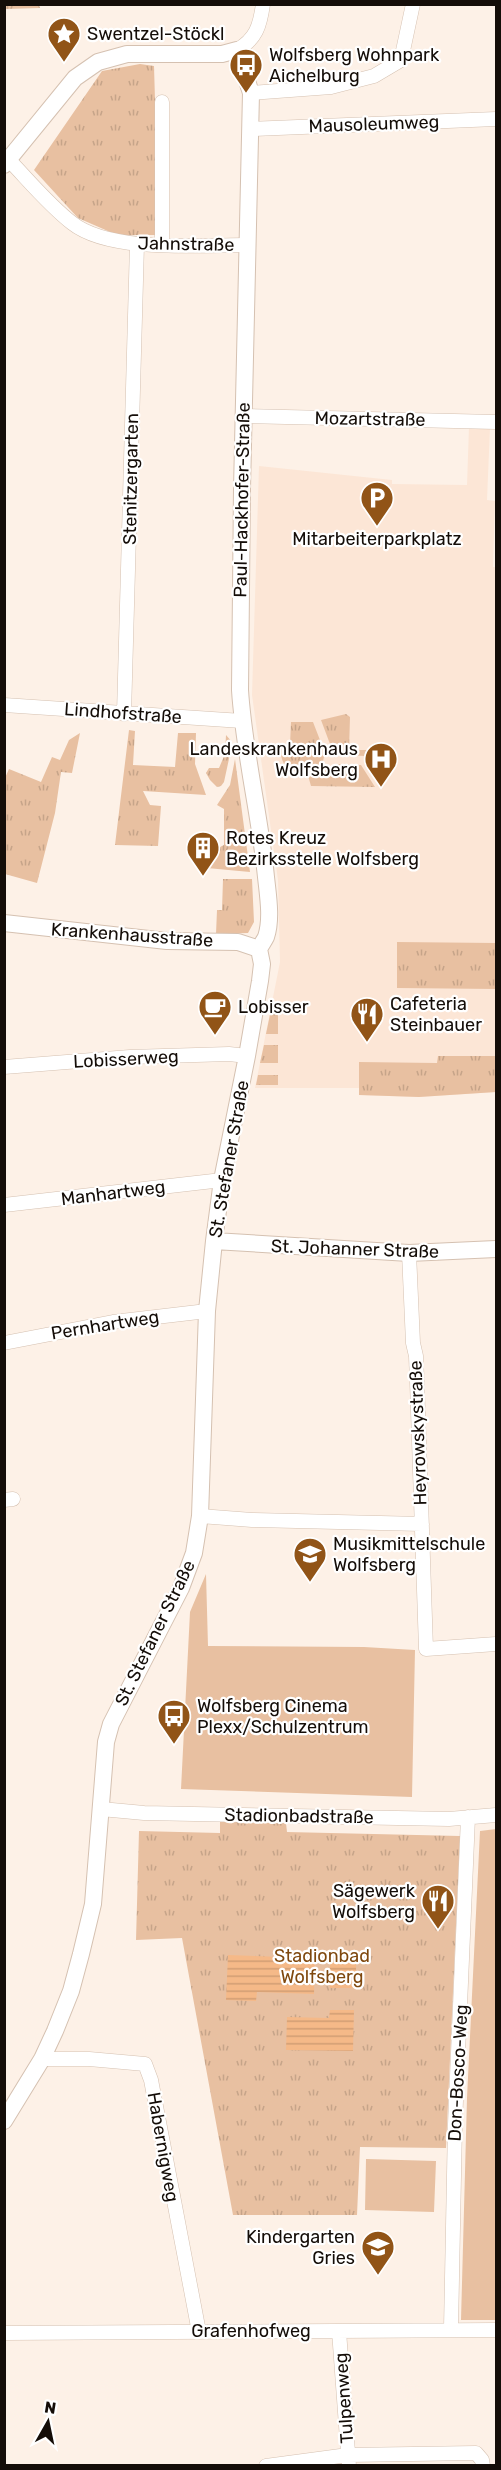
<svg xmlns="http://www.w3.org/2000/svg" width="501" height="2470" viewBox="0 0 501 2470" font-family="Rubik,sans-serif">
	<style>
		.built { fill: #fce6d6 }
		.grass { fill: url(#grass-tufts) }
		.pitch { fill: #e8c0a1 }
		.water { fill: url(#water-rules) }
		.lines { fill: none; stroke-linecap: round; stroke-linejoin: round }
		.minor-casing { stroke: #d5c1b1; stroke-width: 15 }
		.tertiary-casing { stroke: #d5c1b1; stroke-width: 18 }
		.minor { stroke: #fff; stroke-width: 14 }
		.tertiary { stroke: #fff; stroke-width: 16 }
		.labels { text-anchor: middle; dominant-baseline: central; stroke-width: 4.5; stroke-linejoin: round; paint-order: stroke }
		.poi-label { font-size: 18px; fill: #140d08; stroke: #fff; text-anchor: start }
		.street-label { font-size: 18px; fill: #140d08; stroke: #fff }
		.park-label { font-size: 18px; fill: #7f480e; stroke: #fff }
	</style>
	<defs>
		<pattern id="grass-tufts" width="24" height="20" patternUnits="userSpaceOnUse" patternTransform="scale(1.5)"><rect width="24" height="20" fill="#e8c0a1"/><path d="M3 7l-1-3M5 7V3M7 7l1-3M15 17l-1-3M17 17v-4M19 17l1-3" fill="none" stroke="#c6a489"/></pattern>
		<pattern id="water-rules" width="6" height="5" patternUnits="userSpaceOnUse" patternTransform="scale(1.5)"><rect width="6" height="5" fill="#f5b988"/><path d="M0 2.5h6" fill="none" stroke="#d19e74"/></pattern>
	</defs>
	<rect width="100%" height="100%" fill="#fdf1e7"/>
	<path class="built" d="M469,427l21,1 -3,72 8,1 -2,66h3v525l-77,5 -60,-2v-7h-104l25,-126 -2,-82 -26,-185 7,-229 133,14v4l75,1z"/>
	<path class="grass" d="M4,5h35l1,3 -35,1z
		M140,64l14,2 5,169h-42l-39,-17 -44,-48 68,-99z
		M346,714l4,3 -1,33h24v17l-7,-11 -27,-1 -2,-3h-4l-12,-32z
		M291,722h22l12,31 -2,8 4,6 7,1 4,-4 23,1 14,22 -64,-1 -4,-14c-21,1 -26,-7 -27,-26l10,-1z
		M129,730l6,1 -2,34 42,2 3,-34h18l-1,31 11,31 -63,-4 7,14 11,1 -3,40 -43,-1z
		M80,733l-8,40 -11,-1 -6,41 -18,70 -32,-9 -1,-94 5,-11 32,13 11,-25 8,3 9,-20z
		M226,735l6,7v3l-8,37 -3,4 -4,1 -7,-7 -4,-7 3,-5h10l6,-14z
		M235,759l15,113 -43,-4 1,-10 8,-2 2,-8 6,-3v-36l-7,-4 13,-20z
		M223,879h29l2,43 -6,11 -32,1 1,-24h5z
		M397,942l99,1v149l-77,5 -60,-2v-33l78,1 1,-7h58v-67l-99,-1z
		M272,1005h6v29h-12z
		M264,1045h14v18h-18z
		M258,1075h20v10h-22z
		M220,1821l66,2 1,9 173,4 -14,312 -86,-1 -3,68h-124l-51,-277 -46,2 3,-109 81,2z"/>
	<path class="pitch" d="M206,1574l2,72 156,1 51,3 -3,147 -231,-8 9,-177z
		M496,1829v491h-35l6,-222 13,-267z
		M366,2159l70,2 -2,51 -69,-2z"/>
	<path class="water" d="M228,1955l87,3 -1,36 -57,-2 -1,9 -30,-1z
		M330,1959h26v29h-26z
		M330,2010h24l-1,41 -67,-1 1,-33 42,1z"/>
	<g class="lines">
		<g class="minor-casing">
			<path id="minor" d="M237,50c19,-11 23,-24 26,-46
				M251,93l80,-6 43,-11 27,-16 12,-56
				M251,129l245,-10
				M10,161c20,21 39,44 62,62 38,30 128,22 176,22
				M162,245v-143
				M243,416l253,6
				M4,705l238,16
				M124,714l13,-470
				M4,1067l126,-10 99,-3 18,2
				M4,1205l218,-25
				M409,1253l4,90 3,13 1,25 9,268 70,-5
				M4,1343l109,-21 94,-11
				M4,1500l9,-1
				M200,1516l52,4 170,4
				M101,1809l43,4 305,6 47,-4
				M42,2059h47l56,5 6,16 48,252
				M451,2329l4,-205 13,-307
				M339,2331l10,135
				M4,2333l492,-3
				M266,2466l82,-11 128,-2 6,7 1,6"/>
		</g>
		<g class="tertiary-casing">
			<path id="tertiary" d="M4,165l71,-87 23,-16 29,-8h95l15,-4 14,43 -9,396 -2,201c4,63 20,125 26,187 2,19 6,42 0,60 -2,4 -5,8 -7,12
				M4,923l163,18 71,1 21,7
				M214,1241l195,12 87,-4
				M4,2121l38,-62 13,-28 16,-40 10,-37 12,-50 13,-162 5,-18 70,-136 13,-35 6,-37 7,-205 7,-70 8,-61 25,-124 13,-75 2,-17 -3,-15"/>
		</g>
		<use href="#minor" class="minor"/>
		<use href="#tertiary" class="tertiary"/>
	</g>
	<defs>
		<g id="sight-pin" transform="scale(1.725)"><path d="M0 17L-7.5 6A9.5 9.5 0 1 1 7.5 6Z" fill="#915417" stroke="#fff"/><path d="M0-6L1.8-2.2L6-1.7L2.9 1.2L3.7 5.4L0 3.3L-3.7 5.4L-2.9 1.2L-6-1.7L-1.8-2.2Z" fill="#fff"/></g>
		<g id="bus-pin" transform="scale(1.725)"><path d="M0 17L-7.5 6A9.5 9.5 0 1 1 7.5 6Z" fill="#915417" stroke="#fff"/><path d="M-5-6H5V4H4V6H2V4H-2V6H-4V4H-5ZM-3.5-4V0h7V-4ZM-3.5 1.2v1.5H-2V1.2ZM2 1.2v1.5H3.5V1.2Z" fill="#fff"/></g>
		<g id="parking-pin" transform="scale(1.725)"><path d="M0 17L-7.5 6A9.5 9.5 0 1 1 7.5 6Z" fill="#915417" stroke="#fff"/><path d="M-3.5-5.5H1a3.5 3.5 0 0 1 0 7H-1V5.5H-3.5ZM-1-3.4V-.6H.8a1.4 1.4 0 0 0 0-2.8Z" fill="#fff"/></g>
		<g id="hospital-pin" transform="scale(1.725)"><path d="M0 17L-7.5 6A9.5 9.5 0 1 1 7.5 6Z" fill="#915417" stroke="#fff"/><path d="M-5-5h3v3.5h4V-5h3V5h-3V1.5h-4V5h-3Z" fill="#fff"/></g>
		<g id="building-pin" transform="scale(1.725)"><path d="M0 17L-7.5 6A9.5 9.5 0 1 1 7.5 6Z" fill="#915417" stroke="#fff"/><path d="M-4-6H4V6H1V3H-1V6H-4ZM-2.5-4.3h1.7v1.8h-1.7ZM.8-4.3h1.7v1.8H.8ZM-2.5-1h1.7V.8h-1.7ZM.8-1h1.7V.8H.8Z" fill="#fff"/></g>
		<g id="cafe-pin" transform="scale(1.725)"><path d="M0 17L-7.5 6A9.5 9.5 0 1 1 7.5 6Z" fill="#915417" stroke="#fff"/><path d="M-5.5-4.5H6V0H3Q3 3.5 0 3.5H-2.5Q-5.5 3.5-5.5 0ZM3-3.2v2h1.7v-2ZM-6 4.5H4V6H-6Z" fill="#fff"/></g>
		<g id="restaurant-pin" transform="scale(1.725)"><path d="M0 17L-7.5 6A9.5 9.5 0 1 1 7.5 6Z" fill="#915417" stroke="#fff"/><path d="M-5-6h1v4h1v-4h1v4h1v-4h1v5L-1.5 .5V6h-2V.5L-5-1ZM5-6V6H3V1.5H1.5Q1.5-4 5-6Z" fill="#fff"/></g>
		<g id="school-pin" transform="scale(1.725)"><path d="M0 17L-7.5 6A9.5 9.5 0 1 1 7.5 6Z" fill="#915417" stroke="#fff"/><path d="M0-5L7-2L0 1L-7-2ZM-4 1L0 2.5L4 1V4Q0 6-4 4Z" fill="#fff"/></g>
	</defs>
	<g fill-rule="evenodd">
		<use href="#sight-pin" x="64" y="34"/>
		<use href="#bus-pin" x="246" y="65"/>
		<use href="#parking-pin" x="377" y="498"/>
		<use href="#hospital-pin" x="381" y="759"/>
		<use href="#building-pin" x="203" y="848"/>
		<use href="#cafe-pin" x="215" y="1007"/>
		<use href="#restaurant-pin" x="367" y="1014"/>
		<use href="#school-pin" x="310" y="1554"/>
		<use href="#bus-pin" x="174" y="1716"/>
		<use href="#restaurant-pin" x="438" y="1901"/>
		<use href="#school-pin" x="378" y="2247"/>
	</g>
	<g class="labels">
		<g class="poi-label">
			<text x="87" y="34">Swentzel-Stöckl</text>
			<text x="269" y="55">Wolfsberg Wohnpark<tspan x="269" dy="21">Aichelburg</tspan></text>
			<text x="377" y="539" text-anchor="middle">Mitarbeiterparkplatz</text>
			<text x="358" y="749" text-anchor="end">Landeskrankenhaus<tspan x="358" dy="21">Wolfsberg</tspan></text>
			<text x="226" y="838">Rotes Kreuz<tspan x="226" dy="21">Bezirksstelle Wolfsberg</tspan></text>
			<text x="390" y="1004">Cafeteria<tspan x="390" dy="21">Steinbauer</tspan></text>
			<text x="238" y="1007">Lobisser</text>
			<text x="333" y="1544">Musikmittelschule<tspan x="333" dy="21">Wolfsberg</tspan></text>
			<text x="197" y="1706">Wolfsberg Cinema<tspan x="197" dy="21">Plexx/Schulzentrum</tspan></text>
			<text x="415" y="1891" text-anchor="end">Sägewerk<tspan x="415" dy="21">Wolfsberg</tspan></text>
			<text x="355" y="2237" text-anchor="end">Kindergarten<tspan x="355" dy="21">Gries</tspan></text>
		</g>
		<g class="street-label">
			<text transform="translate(374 124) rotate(-2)">Mausoleumweg</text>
			<text transform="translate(186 244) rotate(1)">Jahnstraße</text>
			<text transform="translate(370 419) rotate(1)">Mozartstraße</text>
			<text transform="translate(131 479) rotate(-89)">Stenitzergarten</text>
			<text transform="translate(242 500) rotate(-89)">Paul-Hackhofer-Straße</text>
			<text transform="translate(123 713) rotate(4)">Lindhofstraße</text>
			<text transform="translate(132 935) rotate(4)">Krankenhausstraße</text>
			<text transform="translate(126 1059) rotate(-3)">Lobisserweg</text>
			<text transform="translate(229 1159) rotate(-80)">St. Stefaner Straße</text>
			<text transform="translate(113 1193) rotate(-7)">Manhartweg</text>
			<text transform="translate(355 1249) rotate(2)">St. Johanner Straße</text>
			<text transform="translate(105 1325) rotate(-9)">Pernhartweg</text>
			<text transform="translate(418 1433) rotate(-92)">Heyrowskystraße</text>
			<text transform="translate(155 1633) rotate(-64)">St. Stefaner Straße</text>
			<text transform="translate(299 1816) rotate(1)">Stadionbadstraße</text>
			<text transform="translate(458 2073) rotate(-87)">Don-Bosco-Weg</text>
			<text transform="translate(163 2147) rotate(80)">Habernigweg</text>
			<text x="251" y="2331">Grafenhofweg</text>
			<text transform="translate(344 2398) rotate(-94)">Tulpenweg</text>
		</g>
		<g class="park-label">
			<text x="322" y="1956">Stadionbad<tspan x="322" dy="21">Wolfsberg</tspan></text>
		</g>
	</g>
	<rect width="501" height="2470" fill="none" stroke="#140d08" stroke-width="12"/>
	<g transform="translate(48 2422) rotate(9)" stroke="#ffffff" stroke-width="4.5" paint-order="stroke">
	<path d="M0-4.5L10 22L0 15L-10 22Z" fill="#140d08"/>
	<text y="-9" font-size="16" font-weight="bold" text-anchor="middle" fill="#140d08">N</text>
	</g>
</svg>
